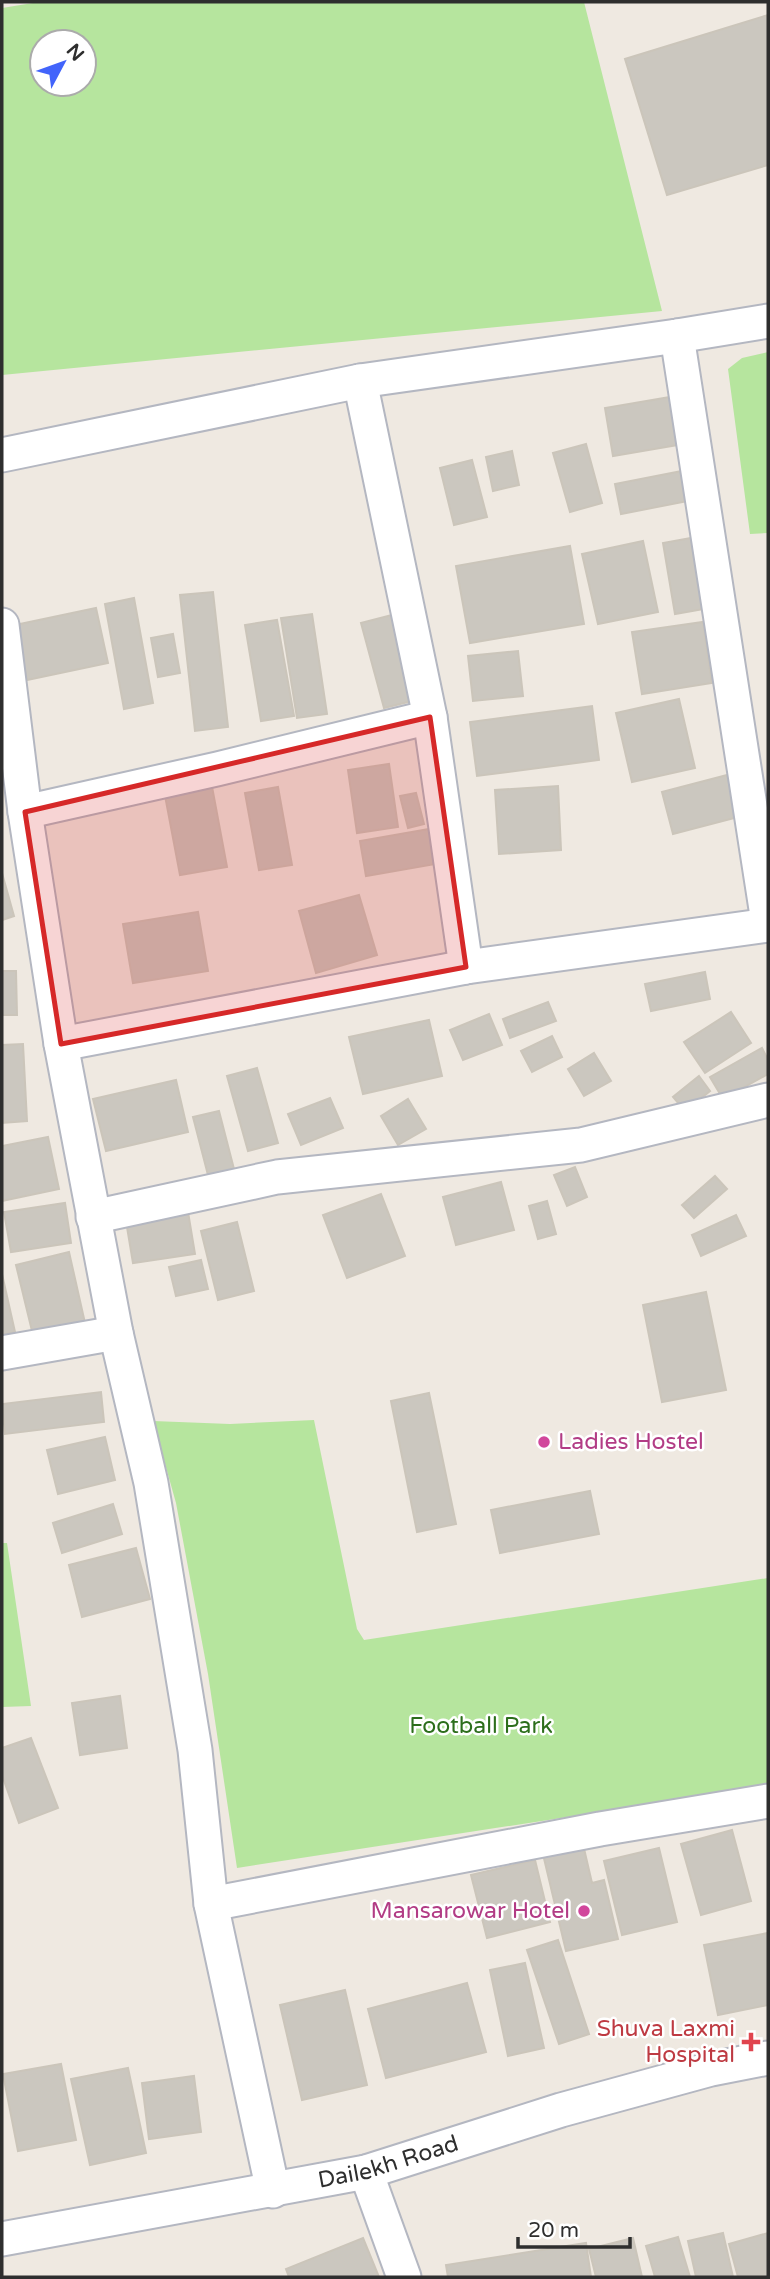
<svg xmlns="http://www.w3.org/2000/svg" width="770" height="2279" viewBox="0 0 770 2279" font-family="'Varela Round',sans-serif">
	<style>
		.green { fill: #b6e59e; fill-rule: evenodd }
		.building { fill: #cbc7bf; stroke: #cbc5ba; stroke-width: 2 }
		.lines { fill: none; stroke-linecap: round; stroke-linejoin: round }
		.minor-casing { stroke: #b4b7c1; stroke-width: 37 }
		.minor { stroke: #fff; stroke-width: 33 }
		.marked { fill: #d62828; fill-opacity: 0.2; stroke: #d62828; stroke-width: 5; stroke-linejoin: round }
		.hotel-dot { fill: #d1479c; stroke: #fff; stroke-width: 2.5 }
		.health-dot { fill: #e0444e; stroke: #fff; stroke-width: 2.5 }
		.labels { text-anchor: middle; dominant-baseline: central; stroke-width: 5; stroke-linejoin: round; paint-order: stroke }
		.hotel-label { font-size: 23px; fill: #b23c85; stroke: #fff; text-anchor: start }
		.park-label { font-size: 23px; fill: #2c6e1b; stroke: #fff }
		.health-label { font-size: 23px; fill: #be3a42; stroke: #fff; text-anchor: end }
		.street-label { font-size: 23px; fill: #2e2e2e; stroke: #fff }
	</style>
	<rect width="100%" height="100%" fill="#efe9e1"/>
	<path class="green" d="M39,2h545l78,309 -660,64v-367zM42,42h42v42h-42z
		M768,352v181l-18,1 -22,-165 14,-11z
		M314,1420l43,209 7,11 404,-62v208l-531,82 -29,-194 -32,-171 -23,-82 77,3z
		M2,1543h5l24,163 -29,1z"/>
	<path class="building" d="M768,15v150l-101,30 -42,-136z
		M676,396l8,48 -71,12 -8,-48z
		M586,444l16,59 -32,9 -17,-59z
		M512,451l7,34 -26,6 -7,-34z
		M472,460l15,57 -33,8 -14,-57z
		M687,470l6,30 -72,14 -6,-30z
		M702,536l13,71 -40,7 -12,-71z
		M643,541l15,71 -60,12 -16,-70z
		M570,546l14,78 -114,19 -14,-77z
		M213,592l15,135 -33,4 -15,-136z
		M134,598l19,105 -29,6 -19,-105z
		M96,608l12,55 -81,17 -12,-55z
		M312,614l15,100 -30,4 -16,-100z
		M392,615l24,85 -32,8 -23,-85z
		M277,620l17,96 -33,5 -16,-96z
		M703,622l9,61 -70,11 -10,-62z
		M173,634l7,39 -22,4 -7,-39z
		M518,651l5,45 -50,5 -5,-45z
		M679,699l16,69 -63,14 -16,-69z
		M592,706l7,54 -122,16 -7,-54z
		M389,764l9,63 -41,6 -9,-63z
		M727,775l11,42 -65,17 -11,-42z
		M210,776l17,91 -47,8 -17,-90z
		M558,786l3,64 -62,4 -4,-64z
		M278,787l14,78 -33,5 -14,-77z
		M416,793l8,31 -16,4 -8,-32z
		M435,828l6,35 -75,13 -6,-35z
		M2,873l12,43 -12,4z
		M359,895l18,60 -61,18 -17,-62z
		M198,912l10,59 -75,12 -10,-59z
		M2,971h14l1,44h-15z
		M705,972l5,27 -59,12 -6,-27z
		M548,1002l8,19 -46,17 -7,-19z
		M731,1012l20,31 -46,30 -21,-31z
		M489,1014l13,31 -39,15 -13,-30z
		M429,1020l13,56 -79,18 -14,-57z
		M552,1036l10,21 -30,15 -11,-21z
		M23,1044l4,77 -25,2v-78z
		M762,1048l6,12v14l-45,25 -13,-22z
		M594,1053l17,28 -27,15 -16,-27z
		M257,1068l21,75 -30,8 -21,-75z
		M699,1076l11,15 -25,20 -12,-14z
		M176,1080l12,52 -82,19 -13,-52z
		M330,1098l13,30 -42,17 -13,-31z
		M408,1099l18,30 -28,16 -17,-29z
		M219,1111l15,58 -26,6 -15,-58z
		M48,1137l11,52 -57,12v-55z
		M575,1167l12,30 -20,9 -13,-31z
		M715,1176l12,13 -33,29 -12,-13z
		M501,1182l13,48 -58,15 -13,-48z
		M381,1194l24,62 -58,22 -24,-63z
		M547,1201l9,33 -18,5 -9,-33z
		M65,1203l6,40 -60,9 -7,-40z
		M188,1212l7,42 -62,9 -7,-42z
		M736,1215l10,21 -45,20 -9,-21z
		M237,1222l17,69 -36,9 -17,-69z
		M69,1252l16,71 -52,12 -17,-70z
		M201,1260l7,29 -32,7 -7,-29z
		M2,1274l13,58 -13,3z
		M706,1292l20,98 -64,12 -19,-97z
		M101,1392l3,30 -99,12 -3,-30z
		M429,1393l27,131 -39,8 -26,-131z
		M105,1437l10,43 -57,14 -11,-44z
		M590,1491l9,43 -99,19 -9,-43z
		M113,1504l9,30 -60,19 -9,-30z
		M136,1548l14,51 -68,18 -13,-52z
		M120,1696l7,52 -47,7 -8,-52z
		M31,1738l27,70 -39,15 -17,-48v-27z
		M732,1830l19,71 -50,14 -20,-71z
		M582,1840l10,43 12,-3 14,59 -52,12 -24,-101z
		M659,1848l18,74 -55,13 -18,-74z
		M535,1860l15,62 -63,16 -16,-63z
		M768,1933v72l-50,10 -14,-70z
		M558,1940l31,94 -30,10 -32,-94z
		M525,1963l19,85 -36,8 -18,-86z
		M467,1983l19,69 -100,26 -18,-69z
		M345,1990l22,95 -65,15 -22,-95z
		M61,2064l15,76 -58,11 -15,-77z
		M128,2068l18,85 -56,12 -19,-86z
		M194,2076l7,56 -52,7 -7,-56z
		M723,2233l10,44h-37l-8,-36z
		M768,2233v44h-30l-9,-33z
		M678,2237l12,40h-35l-9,-31z
		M363,2238l16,39h-90l-3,-8z
		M633,2238l9,39h-46l-7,-28z
		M586,2243l5,34h-143l-2,-12z"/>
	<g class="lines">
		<g class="minor-casing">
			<g id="minor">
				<path d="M677,336l91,586"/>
				<path d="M360,381l70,336 36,250"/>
				<path d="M2,455l358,-74 317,-45 91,-15"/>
				<path d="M2,625l23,187 36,232 55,289 35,150 44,267 16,154 62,287"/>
				<path d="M25,812l192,-43 213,-52"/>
				<path d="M61,1044l405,-77 302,-42"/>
				<path d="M93,1217l184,-40 304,-32 187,-45"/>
				<path d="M2,1353l114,-20"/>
				<path d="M211,1904l389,-75 168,-28"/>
				<path d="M366,2172l38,105"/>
				<path id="s1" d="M2,2239l364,-67 195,-62 150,-41 57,-11"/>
			</g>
		</g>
		<use href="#minor" class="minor"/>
	</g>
	<path class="marked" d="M430,717l36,250 -405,77 -36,-232z"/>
	<g class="hotel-dot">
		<circle cx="544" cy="1442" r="7"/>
		<circle cx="584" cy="1911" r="7"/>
	</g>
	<path class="health-dot" d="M747.5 2031.5h7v7h7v7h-7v7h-7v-7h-7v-7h7z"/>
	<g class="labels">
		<g class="hotel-label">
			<text x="558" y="1442">Ladies Hostel</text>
			<text x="570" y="1911" text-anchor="end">Mansarowar Hotel</text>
		</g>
		<g class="park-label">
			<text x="481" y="1726">Football Park</text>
		</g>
		<g class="health-label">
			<text x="735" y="2029">Shuva Laxmi<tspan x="735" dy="26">Hospital</tspan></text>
		</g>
		<g class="street-label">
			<text stroke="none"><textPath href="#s1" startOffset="394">Dailekh Road</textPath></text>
		</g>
	</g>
	<rect width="770" height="2279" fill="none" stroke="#2e2e2e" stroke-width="7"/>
	<g transform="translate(63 63) rotate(49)"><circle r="33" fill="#ffffff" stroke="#ababab" stroke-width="2"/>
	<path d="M0-5L12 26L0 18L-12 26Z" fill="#4264fb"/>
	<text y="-10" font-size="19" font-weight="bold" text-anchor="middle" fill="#2e2e2e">N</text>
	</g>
	<path d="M518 2237v10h112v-10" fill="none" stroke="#2e2e2e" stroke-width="3.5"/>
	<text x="528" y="2237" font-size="21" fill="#2e2e2e" stroke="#ffffff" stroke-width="5" paint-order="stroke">20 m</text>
</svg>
